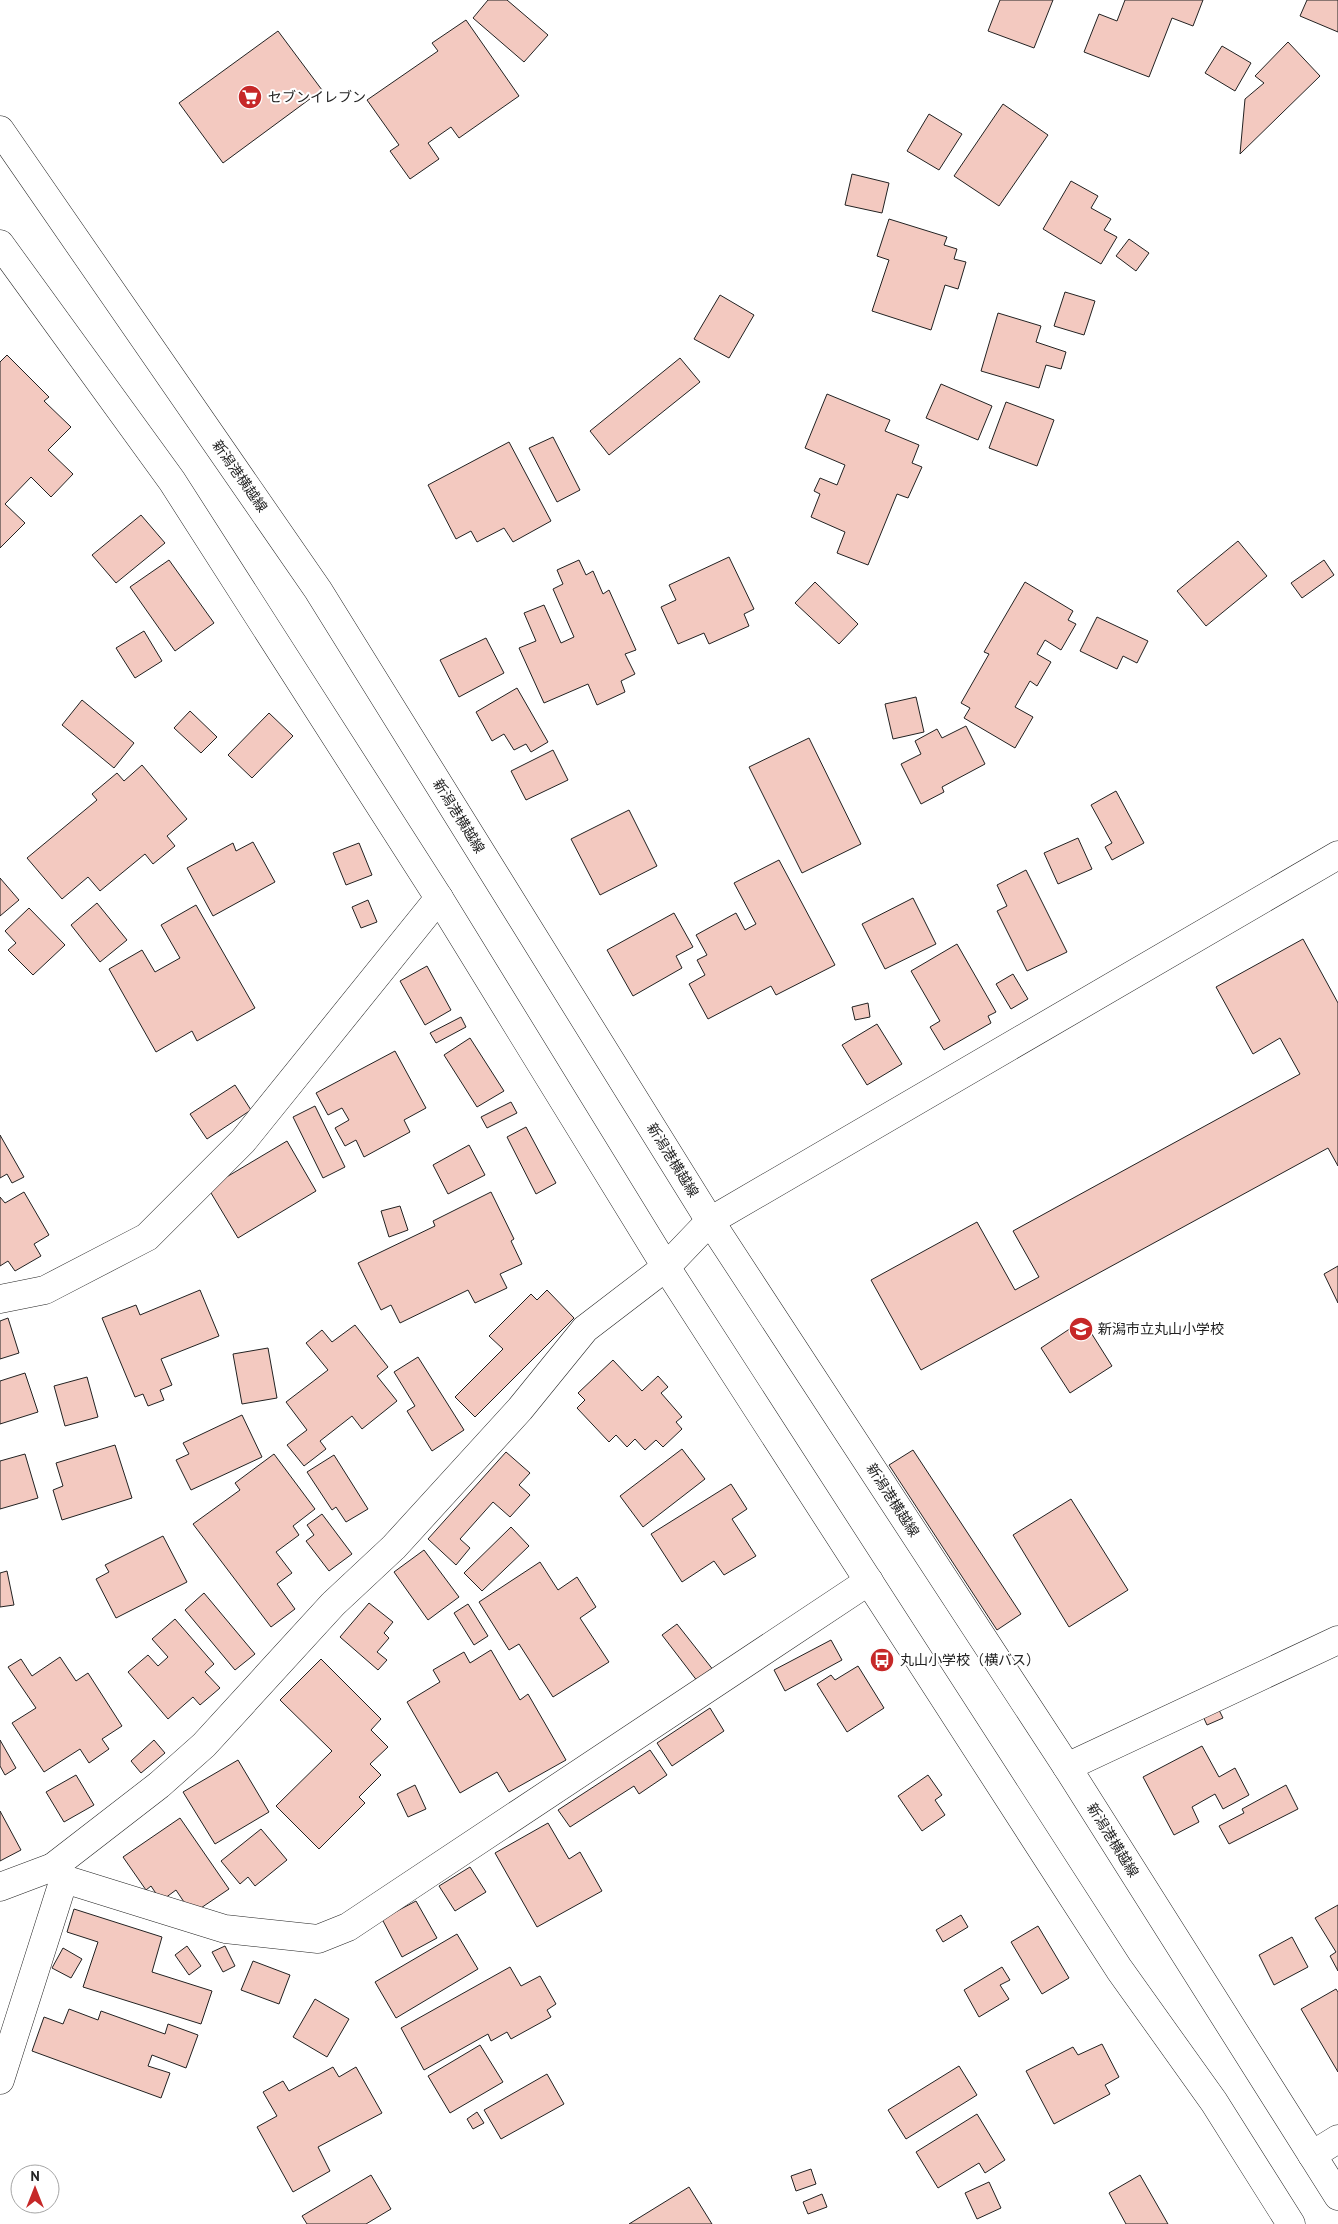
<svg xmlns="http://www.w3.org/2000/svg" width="1338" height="2224" font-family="'PT Sans','Noto Sans JP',sans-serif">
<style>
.building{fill:#f3c9c0;stroke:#222}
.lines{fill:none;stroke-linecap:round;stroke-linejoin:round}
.minor-casing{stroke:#222;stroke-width:29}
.major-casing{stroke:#222;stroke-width:29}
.minor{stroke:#fff;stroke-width:28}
.major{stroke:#fff;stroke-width:28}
.labels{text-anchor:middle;stroke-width:4;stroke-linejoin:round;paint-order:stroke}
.poi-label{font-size:14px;fill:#222;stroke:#fff;text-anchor:start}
.street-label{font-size:14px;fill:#222;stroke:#fff}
</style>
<rect width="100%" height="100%" fill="#fff"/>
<g class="building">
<path d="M488,0H507L548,35L524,62L473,18Z"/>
<path d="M1000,0H1053L1034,48L988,31Z"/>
<path d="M1125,0H1203L1193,26L1172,18L1149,77L1084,52L1099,14L1117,21Z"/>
<path d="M1307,0H1338V32L1300,16Z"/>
<path d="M466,20L519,96L459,138L451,127L428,143L439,159L410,179L390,151L399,145L367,100L438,51L432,43Z"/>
<path d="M278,31L322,90L223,163L179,103Z"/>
<path d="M1288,42L1320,76L1240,154L1245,99L1264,83L1255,76Z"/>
<path d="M1222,46L1251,63L1235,91L1205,73Z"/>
<path d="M1003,104L1048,135L999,206L954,176Z"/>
<path d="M929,114L962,134L939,170L907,151Z"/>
<path d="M852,174L889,183L882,213L845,205Z"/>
<path d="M1071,181L1098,196L1091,208L1111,219L1104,230L1117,237L1101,264L1043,229Z"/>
<path d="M889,219L947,237L944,245L957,249L954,259L966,262L958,289L945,285L931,330L872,311L889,260L877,256Z"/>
<path d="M1129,239L1149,253L1136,271L1116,256Z"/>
<path d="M1065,292L1095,301L1084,335L1054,326Z"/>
<path d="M720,295L754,315L729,358L694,339Z"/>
<path d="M998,313L1041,326L1036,342L1066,352L1061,369L1046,365L1039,388L981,371Z"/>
<path d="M7,355L49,397L44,401L71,427L48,450L73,474L51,497L31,477L5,504L25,523L0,548V362Z"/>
<path d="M680,358L700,382L609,455L590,431Z"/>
<path d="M941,384L992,406L978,440L926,418Z"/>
<path d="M827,394L890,420L885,431L919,445L912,463L922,467L908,498L897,494L868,565L837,553L845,532L811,517L820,494L814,491L820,478L837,485L845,465L805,448Z"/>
<path d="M1006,402L1054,420L1037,466L989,448Z"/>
<path d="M553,437L580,490L557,502L529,448Z"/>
<path d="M509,442L551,521L513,542L504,528L477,542L471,531L456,539L428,485Z"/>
<path d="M141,515L165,543L116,583L92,555Z"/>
<path d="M1238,541L1267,576L1206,626L1177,591Z"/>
<path d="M729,557L754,609L744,614L749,626L709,644L704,633L678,644L661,607L676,600L669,585Z"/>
<path d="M169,560L214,623L175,651L130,587Z"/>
<path d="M579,560L586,575L593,571L603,594L609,590L636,650L625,654L635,674L621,681L625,692L597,705L588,684L544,703L519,648L536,641L524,613L544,605L561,643L574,637L553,589L563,584L557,570Z"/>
<path d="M1324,560L1334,575L1302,598L1291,583Z"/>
<path d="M815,582L858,624L839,644L795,603Z"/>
<path d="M1025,582L1073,611L1068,620L1076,624L1061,650L1045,640L1037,654L1051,662L1037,686L1030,681L1015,707L1033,717L1015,748L964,718L970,708L961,703L989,654L984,652Z"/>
<path d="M1097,617L1148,641L1137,663L1123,656L1117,669L1080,651Z"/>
<path d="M144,631L162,661L135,678L116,648Z"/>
<path d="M486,638L504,673L459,697L440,660Z"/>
<path d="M517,688L548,742L531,752L526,744L514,750L504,734L492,741L476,712Z"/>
<path d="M916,697L924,732L893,739L885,704Z"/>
<path d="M82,700L134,743L114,768L62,725Z"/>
<path d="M190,711L217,737L201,753L174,728Z"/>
<path d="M269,713L293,736L252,778L228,755Z"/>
<path d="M966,726L985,764L942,787L944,792L921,804L901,764L921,754L915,741L937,729L942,738Z"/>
<path d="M809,738L861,844L802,873L749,767Z"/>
<path d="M553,750L568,780L526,800L511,771Z"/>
<path d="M142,765L187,819L167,836L175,846L153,864L145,854L100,891L88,877L62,899L27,858L97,800L92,794L117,773L124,781Z"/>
<path d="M1116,791L1144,843L1112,860L1105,847L1112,843L1091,805Z"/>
<path d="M629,810L657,866L600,895L571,839Z"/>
<path d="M1078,838L1092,869L1058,884L1044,853Z"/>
<path d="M253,842L275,882L213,916L187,868L233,843L236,851Z"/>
<path d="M359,843L372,875L346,885L333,853Z"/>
<path d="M779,860L835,965L776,995L771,986L708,1019L689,984L705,975L697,960L707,955L696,935L736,913L745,930L756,924L734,883Z"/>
<path d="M1026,870L1067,952L1027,971L997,911L1007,906L997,885Z"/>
<path d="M0,878L19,900L0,916Z"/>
<path d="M913,898L936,944L885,969L862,924Z"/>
<path d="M368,900L377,922L361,928L352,907Z"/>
<path d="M97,903L127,940L100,962L71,925Z"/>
<path d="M196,905L255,1008L197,1041L192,1031L156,1052L109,969L142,950L155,972L180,958L161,925Z"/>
<path d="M29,908L65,945L33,975L8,950L16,943L5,931Z"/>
<path d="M674,913L693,947L676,956L682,968L633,996L607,950Z"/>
<path d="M1303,939L1338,1003V1166L1328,1148L921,1370L871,1280L977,1222L1015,1290L1039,1277L1013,1231L1300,1074L1280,1038L1253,1054L1216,987Z"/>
<path d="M957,944L996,1012L988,1016L991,1023L944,1050L930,1027L940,1021L911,971Z"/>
<path d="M427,966L451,1010L425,1025L400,981Z"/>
<path d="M1013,974L1028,999L1011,1009L996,984Z"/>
<path d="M868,1003L870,1017L855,1020L852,1007Z"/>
<path d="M461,1017L466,1027L436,1043L430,1033Z"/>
<path d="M877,1024L902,1064L867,1085L842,1045Z"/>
<path d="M470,1038L504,1091L477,1107L444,1055Z"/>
<path d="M395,1051L426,1108L404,1120L410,1132L364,1157L356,1140L345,1146L335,1128L349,1120L342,1108L328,1115L316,1093Z"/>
<path d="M235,1085L251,1110L207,1139L190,1114Z"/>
<path d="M511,1102L517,1113L487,1128L481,1117Z"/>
<path d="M315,1106L345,1167L323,1178L293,1117Z"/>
<path d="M526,1127L556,1183L536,1194L507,1137Z"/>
<path d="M0,1135L24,1177L12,1183L7,1174L0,1178Z"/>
<path d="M287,1141L316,1191L238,1238L208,1188Z"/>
<path d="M469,1145L485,1175L448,1194L433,1165Z"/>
<path d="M24,1192L49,1235L34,1244L41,1256L15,1271L8,1261L0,1266V1197L5,1203Z"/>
<path d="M491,1192L514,1239L511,1241L522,1264L500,1274L507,1288L475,1303L468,1290L400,1323L391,1305L381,1310L358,1263L435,1226L433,1221Z"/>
<path d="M400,1206L408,1230L389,1237L381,1211Z"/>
<path d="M1338,1266V1303L1324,1274Z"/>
<path d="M200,1290L219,1336L161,1359L172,1385L160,1390L164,1400L148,1406L143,1394L135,1397L102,1318L136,1305L140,1315Z"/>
<path d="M547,1290L574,1318L475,1417L455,1397L503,1349L489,1336L531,1294L537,1300Z"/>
<path d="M8,1318L19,1353L0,1359V1321Z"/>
<path d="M1083,1320L1112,1366L1070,1393L1041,1348Z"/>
<path d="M355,1325L388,1367L377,1376L397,1401L362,1429L352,1416L320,1441L326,1449L304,1466L287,1445L307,1430L286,1402L328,1370L306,1343L322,1330L332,1342Z"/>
<path d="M268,1348L277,1398L242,1404L233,1354Z"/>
<path d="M418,1357L464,1430L432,1451L407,1411L415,1406L394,1372Z"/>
<path d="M613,1360L642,1391L658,1376L668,1387L661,1393L682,1417L676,1422L682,1429L663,1447L656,1440L645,1450L635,1439L627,1447L616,1435L609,1442L577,1408L585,1400L578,1393Z"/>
<path d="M25,1373L38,1412L0,1424V1381Z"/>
<path d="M87,1377L98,1417L65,1426L54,1386Z"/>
<path d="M242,1415L262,1457L191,1490L176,1460L189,1454L183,1443Z"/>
<path d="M115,1445L132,1498L62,1520L53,1490L63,1486L56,1463Z"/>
<path d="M682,1449L705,1479L643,1527L620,1496Z"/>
<path d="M913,1450L1021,1614L997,1630L889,1465Z"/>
<path d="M506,1452L530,1473L519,1485L530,1495L510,1517L493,1502L460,1539L470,1548L456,1565L428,1539Z"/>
<path d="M25,1454L38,1498L0,1509V1461Z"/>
<path d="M274,1454L315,1509L293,1526L299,1535L276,1552L292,1573L277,1584L295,1609L271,1627L193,1524L240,1490L235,1483Z"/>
<path d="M334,1455L368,1509L346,1522L336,1507L332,1510L307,1472Z"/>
<path d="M731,1484L747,1509L732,1519L756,1556L724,1575L714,1561L682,1582L651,1534Z"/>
<path d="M1071,1499L1128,1590L1069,1627L1013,1535Z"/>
<path d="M322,1514L352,1554L329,1571L306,1541L314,1535L307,1525Z"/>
<path d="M511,1527L529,1546L482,1591L464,1573Z"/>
<path d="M163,1536L187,1582L116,1618L96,1579L109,1572L105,1565Z"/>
<path d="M424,1550L459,1597L428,1620L394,1572Z"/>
<path d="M540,1562L558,1590L577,1577L596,1607L580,1618L609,1662L553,1697L519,1644L509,1650L479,1602Z"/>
<path d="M7,1571L14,1605L0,1607V1573Z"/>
<path d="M204,1593L255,1654L235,1670L185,1610Z"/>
<path d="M369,1603L393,1622L384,1633L389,1638L377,1652L387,1660L378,1670L340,1637Z"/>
<path d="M468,1604L488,1636L474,1645L454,1613Z"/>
<path d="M175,1619L214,1664L205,1672L220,1688L200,1705L193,1697L168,1719L128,1672L148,1655L158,1666L168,1657L152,1639Z"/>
<path d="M677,1624L714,1671L698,1682L662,1635Z"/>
<path d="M831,1640L842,1660L785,1691L774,1670Z"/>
<path d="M491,1650L520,1700L528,1694L566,1760L509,1792L497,1772L460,1793L407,1702L440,1682L433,1670L464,1652L470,1663Z"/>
<path d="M60,1657L76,1681L88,1673L122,1726L102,1739L109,1749L89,1763L80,1749L44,1772L12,1723L36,1708L8,1667L21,1659L32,1676Z"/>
<path d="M321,1659L381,1719L371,1730L388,1747L370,1764L381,1775L359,1797L365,1803L319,1849L276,1806L332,1751L280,1700Z"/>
<path d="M858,1666L884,1708L847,1732L817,1684L831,1675L835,1680Z"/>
<path d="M1217,1706L1223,1718L1207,1725L1201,1712Z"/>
<path d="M710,1708L724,1731L672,1766L657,1743Z"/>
<path d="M0,1740L16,1768L5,1775L0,1766Z"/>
<path d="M154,1740L165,1753L141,1773L131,1761Z"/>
<path d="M1202,1746L1219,1777L1235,1768L1249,1795L1223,1809L1215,1794L1192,1807L1199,1822L1174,1835L1143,1777Z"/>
<path d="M650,1750L667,1775L639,1794L634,1786L570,1827L558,1810Z"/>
<path d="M238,1760L269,1812L215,1844L183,1792Z"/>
<path d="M76,1775L94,1805L64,1822L46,1792Z"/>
<path d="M928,1775L942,1795L935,1800L945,1815L922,1831L898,1796Z"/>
<path d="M415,1785L426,1809L408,1817L397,1794Z"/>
<path d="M1286,1785L1298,1809L1229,1844L1219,1826L1244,1813L1242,1809Z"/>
<path d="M0,1811L21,1850L0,1861Z"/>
<path d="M180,1818L229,1889L192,1914L176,1890L161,1901L151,1886L146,1890L123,1857Z"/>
<path d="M548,1823L569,1859L580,1852L602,1891L537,1927L495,1853Z"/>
<path d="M261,1829L287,1860L255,1886L248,1877L240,1884L221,1861Z"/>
<path d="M470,1867L486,1892L455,1911L439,1886Z"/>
<path d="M416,1901L437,1938L402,1957L382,1919Z"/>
<path d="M1338,1905V1971L1330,1956L1336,1952L1315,1918Z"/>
<path d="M74,1909L162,1937L152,1972L212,1991L201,2024L83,1987L98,1942L67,1932Z"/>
<path d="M961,1915L968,1927L943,1942L936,1930Z"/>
<path d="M1038,1926L1069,1978L1042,1994L1011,1942Z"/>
<path d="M457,1934L478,1969L396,2018L375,1982Z"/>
<path d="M1292,1937L1308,1967L1274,1985L1259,1955Z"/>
<path d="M187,1946L201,1966L189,1975L175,1955Z"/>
<path d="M225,1946L235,1966L223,1972L212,1952Z"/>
<path d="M63,1948L82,1959L71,1978L52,1968Z"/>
<path d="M253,1961L290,1975L279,2004L241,1990Z"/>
<path d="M510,1967L521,1986L540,1976L556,2004L547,2010L551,2017L511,2039L507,2032L491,2041L488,2034L424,2070L401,2028Z"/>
<path d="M1002,1967L1010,1980L1000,1985L1009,1999L979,2017L964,1990Z"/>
<path d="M1336,1989L1338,1992V2072L1301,2009Z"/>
<path d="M315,1999L349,2019L327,2057L293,2037Z"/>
<path d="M69,2009L98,2020L101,2011L165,2034L168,2024L198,2035L186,2068L152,2055L148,2066L170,2073L161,2098L32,2051L44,2017L63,2024Z"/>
<path d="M1102,2044L1119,2077L1105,2085L1110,2094L1054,2124L1026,2071L1073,2047L1078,2055Z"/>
<path d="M480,2045L503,2082L450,2113L428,2076Z"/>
<path d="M959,2066L977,2095L906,2139L888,2110Z"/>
<path d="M333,2067L339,2077L356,2067L382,2113L318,2147L330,2171L293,2192L257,2127L277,2116L263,2092L283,2081L289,2091Z"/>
<path d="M547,2074L564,2104L501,2139L484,2110Z"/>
<path d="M477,2112L484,2123L473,2129L467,2119Z"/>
<path d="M977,2114L1005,2160L985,2173L979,2163L938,2188L916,2152Z"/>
<path d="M811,2169L816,2184L796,2191L791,2176Z"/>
<path d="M371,2175L391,2209L366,2224H307L302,2216Z"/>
<path d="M1140,2175L1168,2224H1126L1109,2193Z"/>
<path d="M989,2182L1001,2208L977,2219L965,2193Z"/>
<path d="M689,2187L712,2224H629Z"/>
<path d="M822,2194L827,2207L808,2214L803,2202Z"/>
</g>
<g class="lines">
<g class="minor-casing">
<g id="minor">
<path d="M0,1299L45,1290L147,1237L243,1141L439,898"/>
<path d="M1067,1767L1338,1640"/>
<path d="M64,1879L225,1929L318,1939L348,1927L869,1581"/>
<path d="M0,1887L53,1867L159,1785L204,1745L333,1604L394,1547L520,1409L585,1329L666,1267L710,1221L1338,855"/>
<path d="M0,2080L64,1879L53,1867"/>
<path d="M1312,2155L1338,2139"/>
</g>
</g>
<g class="major-casing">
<g id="major">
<path d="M0,130L318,590L710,1221L1067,1767L1338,2196"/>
<path d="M0,244L172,481L439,898L666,1267L1119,1969L1214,2102L1291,2224"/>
</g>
</g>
<use href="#minor" class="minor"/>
<use href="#major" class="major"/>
</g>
<defs>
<g id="supermarket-disc" transform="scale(1.25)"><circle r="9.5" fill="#c62828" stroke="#fff"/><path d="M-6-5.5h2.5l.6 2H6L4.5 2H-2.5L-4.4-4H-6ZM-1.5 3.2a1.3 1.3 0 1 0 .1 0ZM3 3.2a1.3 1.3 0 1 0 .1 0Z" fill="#fff"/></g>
<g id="school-disc" transform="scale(1.25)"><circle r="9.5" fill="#c62828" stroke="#fff"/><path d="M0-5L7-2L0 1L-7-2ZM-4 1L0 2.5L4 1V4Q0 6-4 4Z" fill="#fff"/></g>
<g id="bus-disc" transform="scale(1.25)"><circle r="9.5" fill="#c62828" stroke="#fff"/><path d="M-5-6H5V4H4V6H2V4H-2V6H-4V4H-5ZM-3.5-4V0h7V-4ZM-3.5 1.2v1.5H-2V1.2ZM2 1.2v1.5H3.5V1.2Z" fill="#fff"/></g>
</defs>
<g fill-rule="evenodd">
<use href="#supermarket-disc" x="250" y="97"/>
<use href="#school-disc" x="1081" y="1329"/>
<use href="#bus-disc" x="882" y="1660"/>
</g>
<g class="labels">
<g class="poi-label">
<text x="268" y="102">セブンイレブン</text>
<text x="1098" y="1334">新潟市立丸山小学校</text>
<text x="900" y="1665">丸山小学校（横バス）</text>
</g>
<g class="street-label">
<text transform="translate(240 476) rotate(55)" y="5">新潟港横越線</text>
<text transform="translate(459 816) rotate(58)" y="5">新潟港横越線</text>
<text transform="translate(673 1160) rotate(58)" y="5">新潟港横越線</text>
<text transform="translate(893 1500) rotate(57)" y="5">新潟港横越線</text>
<text transform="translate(1113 1840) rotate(58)" y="5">新潟港横越線</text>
</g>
</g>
<g transform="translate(35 2189)"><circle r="24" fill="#ffffff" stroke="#a7a7a7"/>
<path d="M0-4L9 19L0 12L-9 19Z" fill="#c62828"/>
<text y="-8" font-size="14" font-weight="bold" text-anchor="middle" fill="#222222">N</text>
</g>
</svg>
